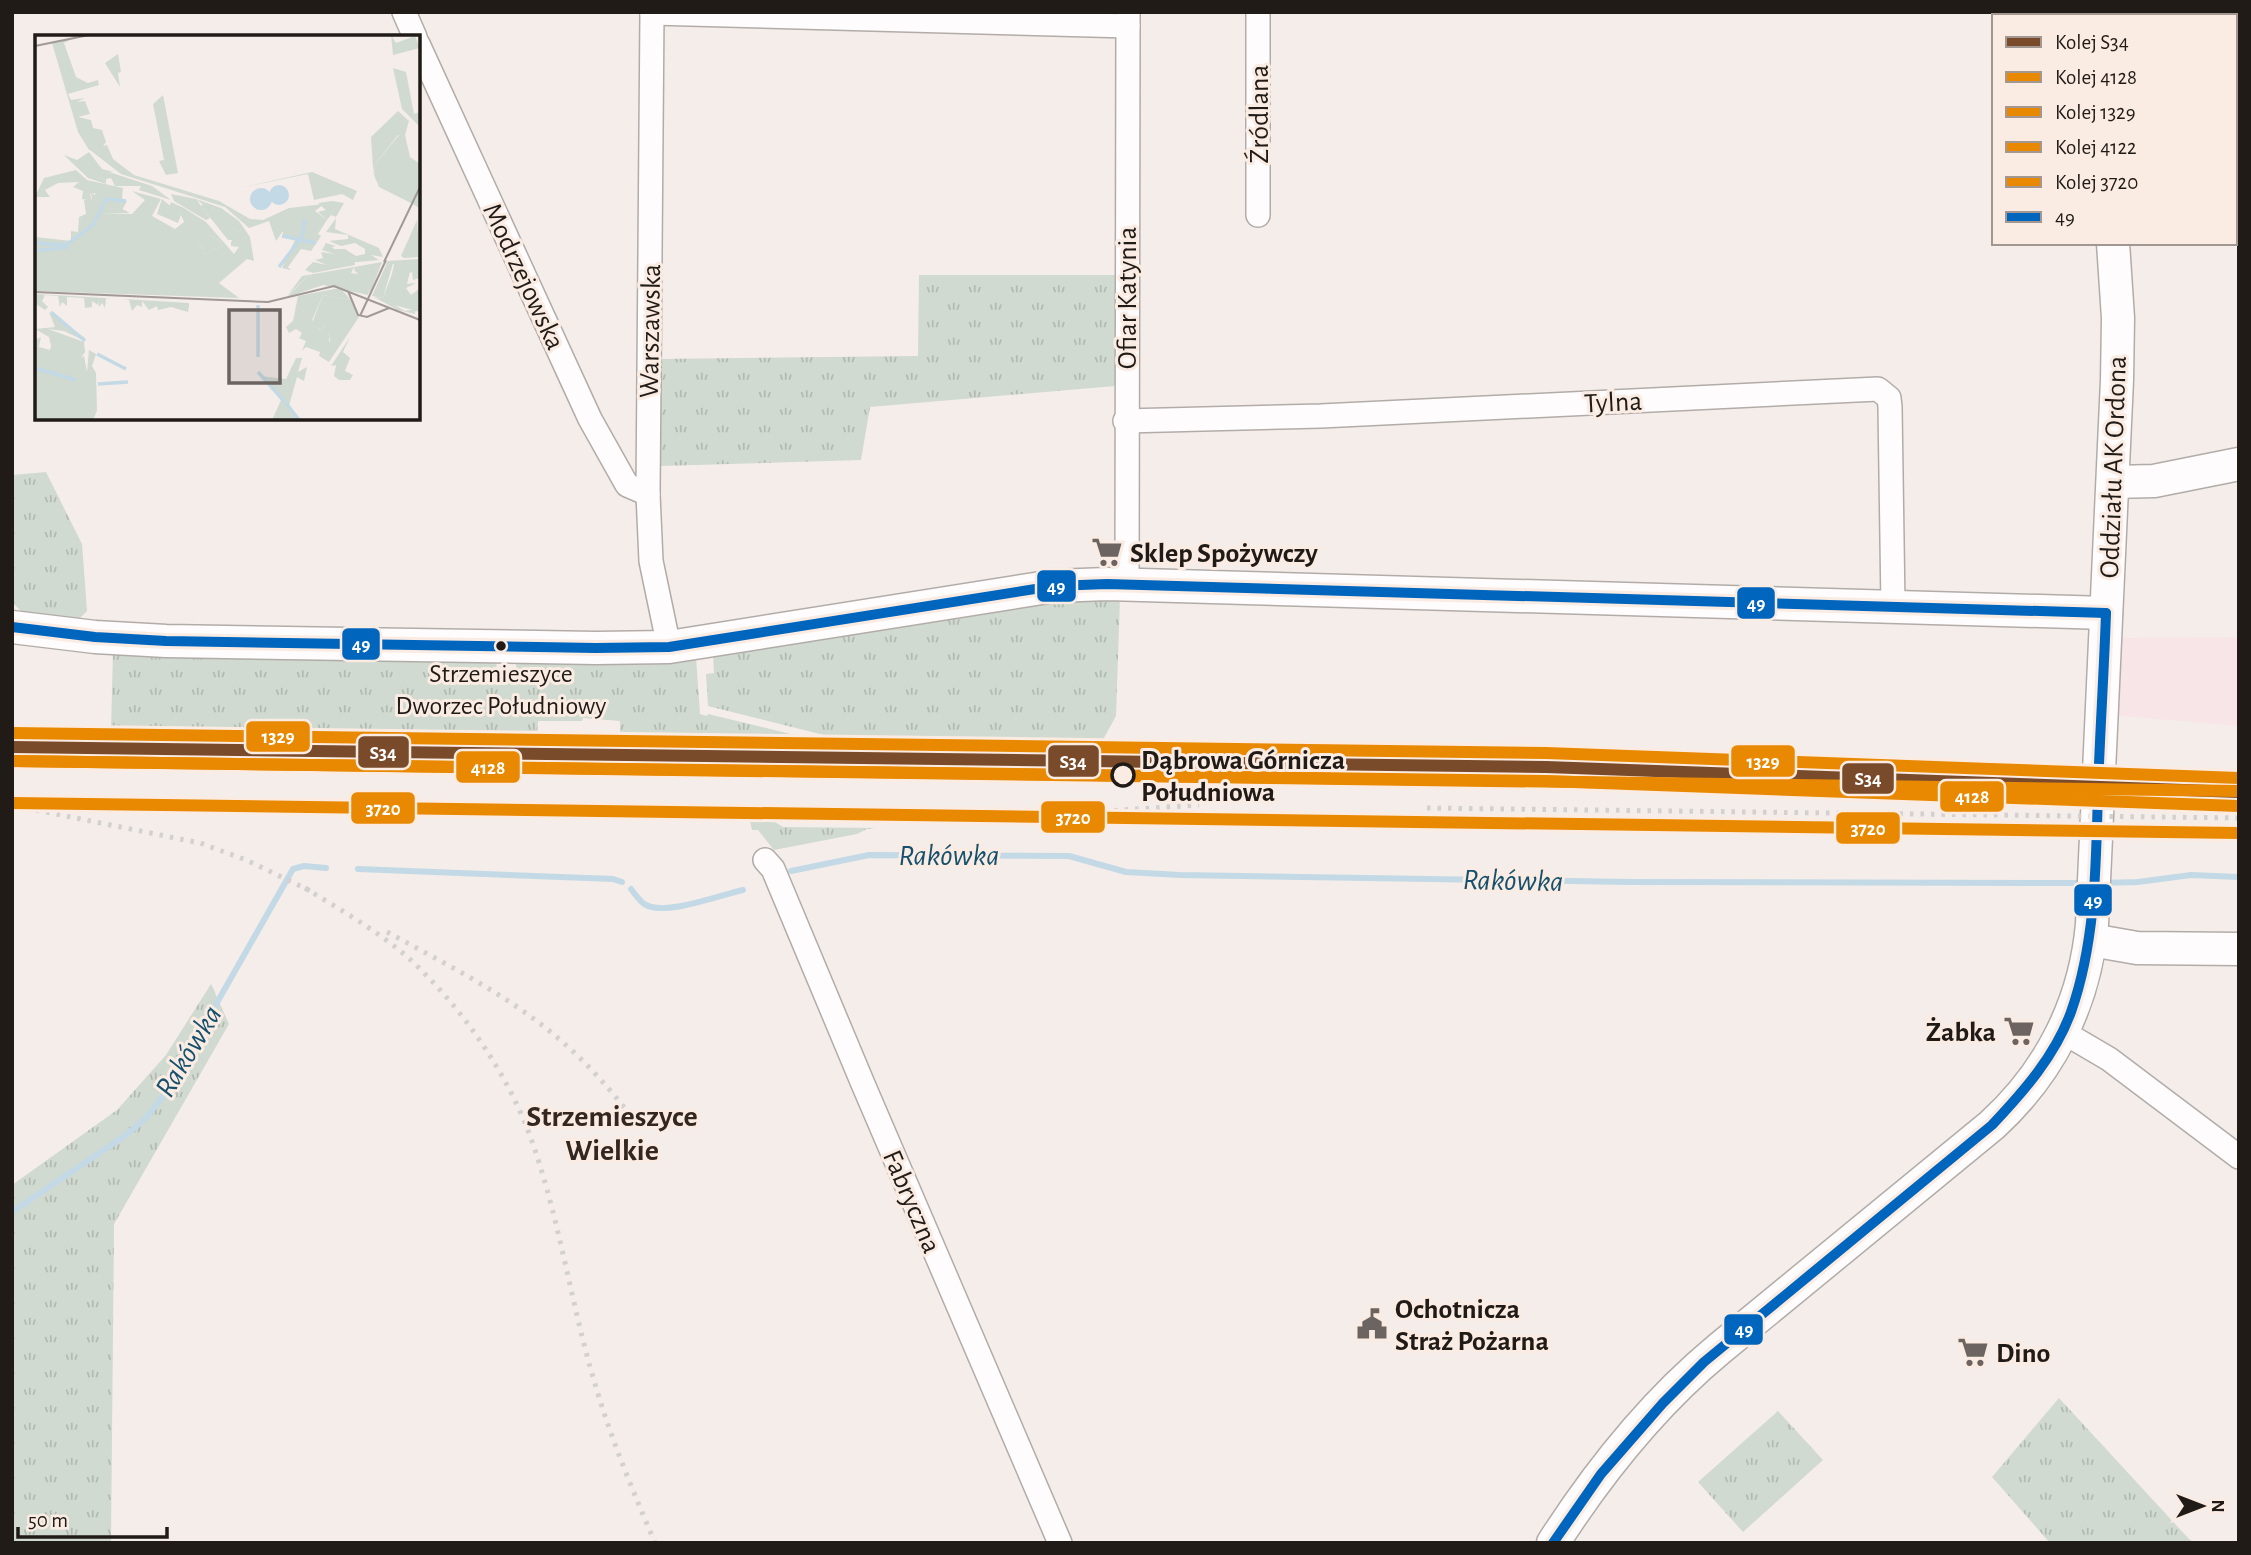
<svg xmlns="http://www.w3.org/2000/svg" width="2251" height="1555" font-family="'Alegreya Sans',sans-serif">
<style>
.commercial{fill:#f7e5e7}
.grass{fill:url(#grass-tufts)}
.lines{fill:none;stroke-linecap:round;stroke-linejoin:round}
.stream{stroke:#c3d9e6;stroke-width:6}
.street-casing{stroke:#b2aca9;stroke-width:26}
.secondary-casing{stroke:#b2aca9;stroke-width:35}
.street{stroke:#fefcfc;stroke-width:23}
.secondary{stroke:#fefcfc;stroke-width:32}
.rail{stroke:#d3d1d0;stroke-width:5;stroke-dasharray:3.5 7;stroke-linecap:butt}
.bus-1-casing{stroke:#fbece3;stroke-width:16}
.bus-1{stroke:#0065bd;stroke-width:10}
.rail-1-casing{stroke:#fbece3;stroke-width:18}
.rail-2-casing{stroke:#fbece3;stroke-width:18}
.rail-3-casing{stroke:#fbece3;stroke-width:18}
.rail-4-casing{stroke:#fbece3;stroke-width:18}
.rail-5-casing{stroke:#fbece3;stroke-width:18}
.rail-1{stroke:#7a4b2a;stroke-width:12}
.rail-2{stroke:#e98902;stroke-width:12}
.rail-3{stroke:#e98902;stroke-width:12}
.rail-4{stroke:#e98902;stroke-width:12}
.rail-5{stroke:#e98902;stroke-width:12}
.bus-dot{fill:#201b17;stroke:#fbece3;stroke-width:2.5}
.stop-dot{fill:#fbece3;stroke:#201b17;stroke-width:3.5}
.labels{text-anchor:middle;stroke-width:6;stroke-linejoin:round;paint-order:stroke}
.bus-label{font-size:26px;fill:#201b17;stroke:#fbece3}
.street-label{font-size:28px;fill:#201b17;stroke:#fbece3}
.poi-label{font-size:28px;font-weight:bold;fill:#201b17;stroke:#fbece3;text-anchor:start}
.stop-label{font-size:28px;font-weight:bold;fill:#201b17;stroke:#fbece3;text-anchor:start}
.water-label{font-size:30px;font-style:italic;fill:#15516e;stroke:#fbece3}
.neighbourhood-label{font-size:30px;font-weight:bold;fill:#332821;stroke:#fbece3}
.inset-river{fill:none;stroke:#c3d9e6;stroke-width:3.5}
.inset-road{fill:none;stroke:#a09995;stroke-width:2}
.view{fill:#6b6460;fill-opacity:0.15;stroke:#6b6460;stroke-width:3.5}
.inset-edge{fill:none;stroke:#201b17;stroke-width:3.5}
.line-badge{stroke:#fbece3;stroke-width:2.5}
.badge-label{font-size:19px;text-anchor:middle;font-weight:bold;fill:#fff}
</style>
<defs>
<pattern id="grass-tufts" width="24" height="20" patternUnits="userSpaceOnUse" patternTransform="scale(1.75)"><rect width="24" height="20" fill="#d0dad0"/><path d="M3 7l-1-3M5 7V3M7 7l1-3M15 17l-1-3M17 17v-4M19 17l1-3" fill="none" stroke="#b2bab2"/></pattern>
</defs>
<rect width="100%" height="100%" fill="#f5ede9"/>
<path class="commercial" d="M2239,637V726L2113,715L2117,638Z"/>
<g class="grass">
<path d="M919,275H1115V386L870,407L861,460L660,466L658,359L918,356Z"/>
<path d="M46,472L82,544L87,611L79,619L22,612L12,602V475Z"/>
<path d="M1120,598L1116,716L1099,747L844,740L708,706L706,674L714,673L713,655L1051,601Z"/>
<path d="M113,650L232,658L496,661L497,671H516V661L696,657L700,714L707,716L708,714L811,739L620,738V721L583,718L582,721H538L537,737L111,731Z"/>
<path d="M750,821L775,822L783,827L876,828L867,829L857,834L774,850L758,830H752Z"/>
<path d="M211,984L229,1024L114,1224L111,1543H12V1185L117,1110L166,1055Z"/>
<path d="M2059,1398L2189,1539L2194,1543H2050L1992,1477Z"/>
<path d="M1778,1411L1823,1460L1743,1532L1698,1482Z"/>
</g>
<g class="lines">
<g class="stream">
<path d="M358,869L613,879L622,882"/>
<path d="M791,871L869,855L1069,856L1126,872L1180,875L1629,882L2083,883"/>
<path d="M2101,883L2138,882L2191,875L2239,877"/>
<path d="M631,889C635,894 640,902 646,905C666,916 720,895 743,890"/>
<path d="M12,1212L126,1135L145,1119L165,1094L293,869L304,866L326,868"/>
</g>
<g class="street-casing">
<g id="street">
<path d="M404,12L415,37"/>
<path d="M652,12L648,494L651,561L669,647"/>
<path d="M652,13L1128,26"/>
<path d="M418,44L590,419L627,485L648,494"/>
<path d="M1258,215V12"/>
<path d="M1125,421L1321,416L1878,389L1889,398L1890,407L1893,606"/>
<path d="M1127,584L1128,12"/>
<path d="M765,860L773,869L863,1084L1060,1543"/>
<path d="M2063,1032L2109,1059L2239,1157"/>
</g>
</g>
<g class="secondary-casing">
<g id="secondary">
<path d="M2066,12L2067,16"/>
<path d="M2113,482L2154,481L2239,464"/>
<path d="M12,627L95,637L166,641L596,648L669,647L1054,586L1107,584L2106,613"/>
<path d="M2091,940L2137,948L2239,949"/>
<path d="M1553,1543C1598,1473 1655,1402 1719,1349L1992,1125C2050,1072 2085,1003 2092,924L2117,380L2118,318L2113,243"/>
</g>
</g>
<use href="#street" class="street"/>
<use href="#secondary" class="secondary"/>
<g class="rail">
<path d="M12,802L1027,816L1199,805"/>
<path d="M1427,808L2239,818"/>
<path d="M36,810L200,843L246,860L313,892"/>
<path d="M305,888C342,911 382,933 414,963C463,1010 505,1070 529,1133C559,1214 570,1301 595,1384C611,1439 633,1491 655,1543"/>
<path d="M387,932C444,963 502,992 552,1033C586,1061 614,1093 640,1128"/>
</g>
<g class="bus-1-casing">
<g id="bus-1">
<path d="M12,627L95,637L166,641L596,648L669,647L1054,586L1107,584L2106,613"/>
<path d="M1553,1543L1601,1474L1663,1403L1704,1362L1992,1125C2024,1091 2055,1056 2071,1012C2096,941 2096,864 2098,789C2100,731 2104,672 2106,613"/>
</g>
</g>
<use href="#bus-1" class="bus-1"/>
<g class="rail-1-casing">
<path id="rail-1" d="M12,747L1546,767L2239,792"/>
</g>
<g class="rail-2-casing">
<path id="rail-2" d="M12,761L1546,781L2238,806"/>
</g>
<g class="rail-3-casing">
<path id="rail-3" d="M12,733L1546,753L2239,778"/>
</g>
<g class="rail-4-casing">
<path id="rail-4" d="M12,761L2239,791"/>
</g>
<g class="rail-5-casing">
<path id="rail-5" d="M12,803L2239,833"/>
</g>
<use href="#rail-1" class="rail-1"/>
<use href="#rail-2" class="rail-2"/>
<use href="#rail-3" class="rail-3"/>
<use href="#rail-4" class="rail-4"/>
<use href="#rail-5" class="rail-5"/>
</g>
<defs>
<g id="supermarket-bare" transform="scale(2.415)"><path d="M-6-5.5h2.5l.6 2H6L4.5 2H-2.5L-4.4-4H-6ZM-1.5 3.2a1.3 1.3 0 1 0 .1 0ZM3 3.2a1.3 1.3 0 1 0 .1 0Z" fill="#6b6460" stroke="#fbece3" stroke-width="2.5" paint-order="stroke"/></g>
<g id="civic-bare" transform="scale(2.415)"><path d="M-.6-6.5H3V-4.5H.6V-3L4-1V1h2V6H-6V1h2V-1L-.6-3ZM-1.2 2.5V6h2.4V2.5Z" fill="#6b6460" stroke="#fbece3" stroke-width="2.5" paint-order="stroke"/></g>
</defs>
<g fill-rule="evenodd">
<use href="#supermarket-bare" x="1107" y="552"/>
<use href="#supermarket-bare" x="2019" y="1031"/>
<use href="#civic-bare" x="1372" y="1324"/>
<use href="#supermarket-bare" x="1973" y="1352"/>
</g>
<circle class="bus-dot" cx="501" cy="646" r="6"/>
<circle class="stop-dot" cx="1123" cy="775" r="11"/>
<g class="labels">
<g class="bus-label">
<text x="501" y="682">Strzemieszyce<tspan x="501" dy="32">Dworzec Południowy</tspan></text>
</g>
<g class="street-label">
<text transform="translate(1258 114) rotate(-90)" y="10">Źródlana</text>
<text transform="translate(525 276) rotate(65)" y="10">Modrzejowska</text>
<text transform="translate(1126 298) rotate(-90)" y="10">Ofiar Katynia</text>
<text transform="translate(649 331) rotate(-89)" y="10">Warszawska</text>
<text transform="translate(1613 401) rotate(-3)" y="10">Tylna</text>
<text transform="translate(2112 467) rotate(-88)" y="10">Oddziału AK Ordona</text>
<text transform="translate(913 1201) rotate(67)" y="10">Fabryczna</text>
</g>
<g class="poi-label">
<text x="1130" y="562">Sklep Spożywczy</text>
<text x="1996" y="1041" text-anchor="end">Żabka</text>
<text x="1395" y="1318">Ochotnicza<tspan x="1395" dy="32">Straż Pożarna</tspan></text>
<text x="1996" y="1362">Dino</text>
</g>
<g class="stop-label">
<text x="1141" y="769">Dąbrowa Górnicza<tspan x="1141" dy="32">Południowa</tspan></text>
</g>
<g class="water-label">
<text x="949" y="865">Rakówka</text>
<text transform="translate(1513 880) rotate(1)" y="10">Rakówka</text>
<text transform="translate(188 1051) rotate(-59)" y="10">Rakówka</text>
</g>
<g class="neighbourhood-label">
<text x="612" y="1126">Strzemieszyce<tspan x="612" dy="34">Wielkie</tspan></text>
</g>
</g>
<g transform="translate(35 35)">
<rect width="385" height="385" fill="#f5ede9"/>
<path d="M356,0L361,8L380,1L385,13L358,20ZM39,3L29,8L41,42L53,48L63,45L64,50L33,59L36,65L50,63L42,67L50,66L55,79L43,82L56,85L58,93L67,95L71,107L66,114L54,115L43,97L17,8ZM83,19L86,37L83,38L85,52L70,28ZM364,100H370L375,122L385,129L384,173L341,145L338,132ZM68,135L117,151L136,165L104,155L106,151H80L76,143L71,144V149L67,142L62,144L61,137ZM56,158L95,178L67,179L59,190L36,201V196L43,197L44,182L51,179L49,165H57ZM136,159L161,164L175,183L171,185L139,166ZM127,164L146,180L143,188L122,179ZM283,168L297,166L309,168L301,182L296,180L292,185L283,177L291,175ZM172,200L181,203L188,210L172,219L161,205ZM291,208L301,211L297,212L305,220L319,222L320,230L278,238L270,235L278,227L292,230L280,225L288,223L286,217L300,219L287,215ZM385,224L384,243L378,245L377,237L372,239L367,225L357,252L356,268L370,276L381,274L380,279L363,275L339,262L348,263L357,239L359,229L351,230L352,226ZM319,232L316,238L328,240L337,253L333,259L274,240L253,260L267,241ZM0,259L87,264L71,263L70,273L67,268L64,272L63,265V270L57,266V272L50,273L49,263L32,262V271L27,267L25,272L23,261L10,260L7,266L13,272L10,275L1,269ZM288,260L316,265L324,282L302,315L296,312L294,298L291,305L285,301L290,289L286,296L277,288ZM88,264L154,268V271L153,277L136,272L123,275L122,271L114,275L107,266V272L102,270L97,276L94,265ZM14,277L50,303V306L29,296L13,294L49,307L50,317L46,323L49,321L52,337L54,315L61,319L57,331L61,338L62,376L58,385H0V305L6,302L4,312L15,315L16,311L14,302L0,294L20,292ZM315,302L308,317L315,323L310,336L318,340L315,345H304L299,341L301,330L296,331ZM261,323H267L263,337L272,332L269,346L262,342L254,371L266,385H237L246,365L226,341L251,344Z" fill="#d0dad0"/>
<path d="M358,33L371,37L379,79L385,77V92L367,74ZM128,60L143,138L131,140L124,126L129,125L118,69ZM363,76L374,86L370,100H363L338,132L336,102ZM72,110L78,124L99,140L184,166L215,184L228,185L254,173L289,169L280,176L292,185L283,199L286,201L276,216L266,214L253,232L256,235L247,233L260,205L248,202V196L241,206L234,186L214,193L190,172L86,139L55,115ZM54,117L67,134L79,137H62V144L67,142L71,149L53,143L29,120L42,125ZM41,135L52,145L88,153L87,163L92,166L87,175L62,169L60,158L55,159L57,166L47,164L48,156L38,152L44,147L23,148L10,155L15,162H0L9,143ZM337,135L344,147L372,159L376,168L344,152ZM277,137L322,156L318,165L307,159L279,165L273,139L199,154ZM97,156L126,164L117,181L140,194L149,187L146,180L133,175L136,167L149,173L171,187L199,219L204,212L196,211V207L203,197L161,164L186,173L204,186L215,202L219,226L212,224L184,248L204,263L0,256V202L36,206V201L59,190L66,179H97L110,165ZM172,200L181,203L188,210L172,219L161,205L175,207ZM301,183L300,194L344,213L348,222L336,220L344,225L312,228L319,222L304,221L299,214H310L321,221L330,219V214L320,208L306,211L294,206L313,204V200L291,197ZM382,185L385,222L369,223L366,221ZM367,225L377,228L372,249L381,248L371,253L376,260L384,254L385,277L352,268L353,257ZM347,227L337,253L318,234L320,235L319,232ZM358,228L348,263L337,261L351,230ZM274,240L333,255V260L288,250L252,262ZM305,253L316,265L288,260L277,285L285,296L289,289L286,301L291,304L295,297L294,306L302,315L294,327L284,321L285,317L271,312L267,316L271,306L264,303L267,298L261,294L254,298L251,292L258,286L263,261Z" fill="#d0dad0" fill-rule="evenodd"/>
<path d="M169,168L203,197L202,205H193L166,171Z" fill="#d0dad0"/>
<path d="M234 160a10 10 0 1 1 20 0a10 10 0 1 1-20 0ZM215 164a11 11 0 1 1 22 0a11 11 0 1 1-22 0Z" fill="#c3d9e6"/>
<path class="inset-river" d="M247,201L281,208M0,208L31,210L58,190L71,164L91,166M0,216L33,212M244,232L267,202L270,184M16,277L50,306M62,319L91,334M223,322V270M0,333L41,345M223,337L250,367M63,349L93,347M251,368L264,385"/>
<path class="inset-road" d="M0,11L54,0M349,227L385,152M313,256L323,280L332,282L354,273M0,257L233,267L299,251L385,285M325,281L351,225"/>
<path class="view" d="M194,275H245V348H194Z"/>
<rect width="385" height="385" class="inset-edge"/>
</g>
<g class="line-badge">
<rect x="1036" y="569" width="41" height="34" rx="7" fill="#0065bd"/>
<rect x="1736" y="586" width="40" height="34" rx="7" fill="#0065bd"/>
<rect x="341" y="627" width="40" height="34" rx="7" fill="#0065bd"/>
<rect x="245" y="720" width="66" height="33" rx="7" fill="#e98902"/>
<rect x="357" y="735" width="53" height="34" rx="7" fill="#7a4b2a"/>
<rect x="1730" y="744" width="66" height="34" rx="7" fill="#e98902"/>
<rect x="1047" y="744" width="53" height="34" rx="7" fill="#7a4b2a"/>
<rect x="455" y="750" width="66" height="34" rx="7" fill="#e98902"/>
<rect x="1841" y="762" width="54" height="33" rx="7" fill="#7a4b2a"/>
<rect x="1939" y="780" width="66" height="33" rx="7" fill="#e98902"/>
<rect x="350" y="791" width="66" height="34" rx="7" fill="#e98902"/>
<rect x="1040" y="800" width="66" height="34" rx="7" fill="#e98902"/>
<rect x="1835" y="811" width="66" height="34" rx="7" fill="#e98902"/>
<rect x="2073" y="883" width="40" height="34" rx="7" fill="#0065bd"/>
<rect x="1723" y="1313" width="41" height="33" rx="7" fill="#0065bd"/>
</g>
<g class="badge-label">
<text x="1056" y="593">49</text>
<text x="1756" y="610">49</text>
<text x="361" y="651">49</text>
<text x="278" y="743">1329</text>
<text x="383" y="759">S34</text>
<text x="1763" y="768">1329</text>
<text x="1073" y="768">S34</text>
<text x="488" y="774">4128</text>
<text x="1868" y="785">S34</text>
<text x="1972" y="803">4128</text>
<text x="383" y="815">3720</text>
<text x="1073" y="824">3720</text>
<text x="1868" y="835">3720</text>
<text x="2093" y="907">49</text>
<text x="1744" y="1336">49</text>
</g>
<rect width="2251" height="1555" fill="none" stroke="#201b17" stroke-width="28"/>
<rect x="1992" y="14" width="245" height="231" fill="#fbece3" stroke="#a39891" stroke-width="2"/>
<rect x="2006" y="37" width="35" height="10" fill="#7a4b2a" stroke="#a39891" stroke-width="2"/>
<text x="2055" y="49" font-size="21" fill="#201b17">Kolej S34</text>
<rect x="2006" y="72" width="35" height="10" fill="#e98902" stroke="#a39891" stroke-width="2"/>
<text x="2055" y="84" font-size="21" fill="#201b17">Kolej 4128</text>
<rect x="2006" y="107" width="35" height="10" fill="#e98902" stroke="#a39891" stroke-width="2"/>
<text x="2055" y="119" font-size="21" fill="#201b17">Kolej 1329</text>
<rect x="2006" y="142" width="35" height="10" fill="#e98902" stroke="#a39891" stroke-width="2"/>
<text x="2055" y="154" font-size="21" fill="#201b17">Kolej 4122</text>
<rect x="2006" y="177" width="35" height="10" fill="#e98902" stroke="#a39891" stroke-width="2"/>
<text x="2055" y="189" font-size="21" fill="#201b17">Kolej 3720</text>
<rect x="2006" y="212" width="35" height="10" fill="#0065bd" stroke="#a39891" stroke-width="2"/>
<text x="2055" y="224" font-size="21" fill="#201b17">49</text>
<g transform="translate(2202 1506) rotate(90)" stroke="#fbece3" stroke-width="5" paint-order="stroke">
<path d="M0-5L12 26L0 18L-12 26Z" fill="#201b17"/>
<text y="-10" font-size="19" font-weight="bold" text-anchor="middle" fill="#201b17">N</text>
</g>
<path d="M18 1527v10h149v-10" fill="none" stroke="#201b17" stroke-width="3.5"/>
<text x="28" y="1527" font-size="21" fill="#201b17" stroke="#fbece3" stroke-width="5" paint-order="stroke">50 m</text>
</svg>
